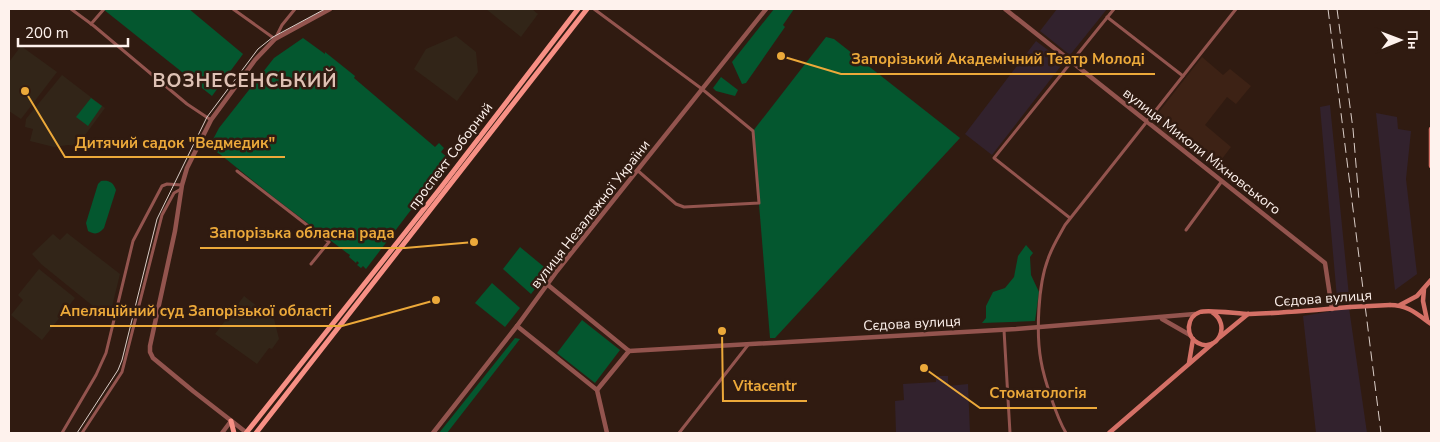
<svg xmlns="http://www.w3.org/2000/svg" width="1440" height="442" font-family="'Nunito Sans',sans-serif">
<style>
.built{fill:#3d2215}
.industrial{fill:#32222d}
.education{fill:#322518}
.green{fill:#04572f}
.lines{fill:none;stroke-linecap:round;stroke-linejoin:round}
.minor{stroke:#93544e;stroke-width:3}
.tertiary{stroke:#93544e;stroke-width:4.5}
.secondary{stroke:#d47066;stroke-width:4.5}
.primary{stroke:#f79085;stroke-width:5}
.tram{stroke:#dbcec8;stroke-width:1}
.rail{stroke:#dbcec8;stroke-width:1;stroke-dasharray:10 5;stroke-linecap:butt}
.secondary-bridge{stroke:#d47066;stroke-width:4.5}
.labels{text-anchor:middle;stroke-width:5;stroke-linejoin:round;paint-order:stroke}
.street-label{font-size:14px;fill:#fef2ed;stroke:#301b11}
.district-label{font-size:19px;font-weight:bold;letter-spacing:1px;fill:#dec1b4;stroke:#301b11}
.leader{fill:none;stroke:#eca93a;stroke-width:2}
.callout-dot{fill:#eca93a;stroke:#301b11;stroke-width:2}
.callout-label{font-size:15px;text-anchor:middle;font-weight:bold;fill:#eca93a;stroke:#301b11;stroke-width:5;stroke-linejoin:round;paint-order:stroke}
</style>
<rect width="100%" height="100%" fill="#301b11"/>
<path class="built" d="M1202,57L1223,75L1230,69L1251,86L1236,104L1227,97L1205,125L1231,147L1218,164L1191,142L1185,149L1151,122Z"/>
<g class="industrial">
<path d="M1057,9H1107L1070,55L1040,31Z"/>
<path d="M1036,41L1064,62L992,155L965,134Z"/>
<path d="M1330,105L1349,296L1337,298L1320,107Z"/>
<path d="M1376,113L1397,117L1398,129L1411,131L1406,179L1417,274L1395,290Z"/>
<path d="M1349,308L1367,433H1316L1303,316Z"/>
<path d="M936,376H948V386L968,384L970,433H896L895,401L904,400L903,384L936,382Z"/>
</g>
<g class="education">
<path d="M486,9H532L538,14L521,37Z"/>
<path d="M456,36L476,52L478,72L457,101L414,69L426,49Z"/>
<path d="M21,46L57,72L21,119L9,111V62Z"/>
<path d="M62,75L105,108L77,146L68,145L54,147L30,141L33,129L25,127L26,119Z"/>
<path d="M67,233L120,274L109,319L41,264L32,254L53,234L60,240Z"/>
<path d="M39,269L75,298L42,340L11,315L23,300L18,295Z"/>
<path d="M244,296L274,319L279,339L272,349L269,348L257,364L215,334Z"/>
</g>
<g class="green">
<path d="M103,9H189L243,54L212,96Z"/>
<path d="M774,9H794L783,25L785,27L746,83L742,84L732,62Z"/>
<path d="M826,37L834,39L960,138L775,338H770L753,131Z"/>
<path d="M303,38L325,54V52L355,76L354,78L435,147L439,143L444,148L441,152L448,158L439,172L440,177L433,181L366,269L363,266L361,268L357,265L359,263L357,261L356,263L349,257L350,255L347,253L272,196L221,155L209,147L219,128L274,58Z"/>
<path d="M721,77L738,90L735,96L716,91L713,88Z"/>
<path d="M91,98L102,106L88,126L76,117Z"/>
<path d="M101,181C109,180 113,182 116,190L104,228C99,234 95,235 88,231L86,223L98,184Z"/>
<path d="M1026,245L1033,253L1030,257L1031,275L1039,292L1035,321L982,323L986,318V306L993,292L1005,288L1014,277L1018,256Z"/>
<path d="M520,247L549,271L531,294L503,269Z"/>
<path d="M492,283L520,308L505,327L475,303Z"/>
<path d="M582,320L620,350L595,383L557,353Z"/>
<path d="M515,338L520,339L447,433H439Z"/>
</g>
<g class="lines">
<g class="minor">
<path d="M71,9L94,26L187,104L211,120"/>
<path d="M233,9L275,39L282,25L295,9"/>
<path d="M594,9L702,89L753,131L759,203L684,207L676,204L637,170"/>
<path d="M1107,17L1183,76"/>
<path d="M91,24L104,9"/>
<path d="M237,171L329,242L311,264"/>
<path d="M1070,218L994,158L1114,9"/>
<path d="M1186,230L1222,181"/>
<path d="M1004,330L1010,433"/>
<path d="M62,433L96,375L106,353L133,241L162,186L167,184L182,185"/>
<path d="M82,433L122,372L162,215L174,193L181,189"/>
<path d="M679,433L748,345"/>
<path d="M1066,433C1057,418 1044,379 1041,361C1036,334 1038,285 1048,259C1052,247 1059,236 1065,225L1236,9"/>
</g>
<g class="tertiary">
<path d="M1005,9L1325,263L1332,309"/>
<path d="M548,285L629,351"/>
<path d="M1162,319L1190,335"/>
<path d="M517,326L597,390L629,351"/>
<path d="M629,351L1016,329L1195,314"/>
<path d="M597,390L607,433"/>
<path d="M222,433L231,421"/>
<path d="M247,433L193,391L153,358L150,352V346L175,231L182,185L187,168L211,120L255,60L275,39L330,9"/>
<path d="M433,433L517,326L557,271L766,9"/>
</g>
<g class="secondary">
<path d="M1431,129V166"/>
<path d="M1424,289L1423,301L1427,320"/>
<path d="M1390,305C1408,305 1417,314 1431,324"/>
<path d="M1400,305L1417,296L1431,280"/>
<path d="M1212,312C1232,325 1217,353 1198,343C1185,336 1186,317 1200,312C1208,309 1239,314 1250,314C1283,313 1317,310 1350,307"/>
<path d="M1220,337L1248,314"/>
<path d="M1189,363L1193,339"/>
<path d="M1109,433L1212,344"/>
</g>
<g class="primary">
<path d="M231,421L234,433"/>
<path d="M246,433L439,190L578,9"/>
<path d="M256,433L587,9"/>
</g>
<path class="tram" d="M77,433L118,370L122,360L157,219L207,117L258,49L273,37L325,9"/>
<g class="rail">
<path d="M1328,9L1381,433"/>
<path d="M1337,9L1353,129L1359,200"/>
</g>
<path class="secondary-bridge" d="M1350,307L1390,305"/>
</g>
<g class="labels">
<g class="street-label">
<text transform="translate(1202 151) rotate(38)" y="5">вулиця Миколи Міхновського</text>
<text transform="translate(450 156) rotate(-53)" y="5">проспект Соборний</text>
<text transform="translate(590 214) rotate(-52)" y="5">вулиця Незалежної України</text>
<text transform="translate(1323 298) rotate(-4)" y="5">Сєдова вулиця</text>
<text transform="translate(912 323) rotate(-3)" y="5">Сєдова вулиця</text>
</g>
<g class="district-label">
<text x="245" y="87">ВОЗНЕСЕНСЬКИЙ</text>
</g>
</g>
<path class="leader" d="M781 56L841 74H1155M25 91L65 157H285M474 242L405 248H200M436 300L342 326H50M722 331L723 401H807M924 368L980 408H1097"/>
<g class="callout-dot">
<circle cx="781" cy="56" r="5"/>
<circle cx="25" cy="91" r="5"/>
<circle cx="474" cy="242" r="5"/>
<circle cx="436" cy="300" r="5"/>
<circle cx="722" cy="331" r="5"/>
<circle cx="924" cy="368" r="5"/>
</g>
<g class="callout-label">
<text x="998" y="64">Запорізький Академічний Театр Молоді</text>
<text x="175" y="148">Дитячий садок "Ведмедик"</text>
<text x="302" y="238">Запорізька обласна рада</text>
<text x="196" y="316">Апеляційний суд Запорізької області</text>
<text x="765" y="391">Vitacentr</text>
<text x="1038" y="398">Стоматологія</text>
</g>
<rect width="1440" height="442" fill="none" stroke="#fef2ed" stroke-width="20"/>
<g transform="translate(1400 40) rotate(89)" stroke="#301b11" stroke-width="4" paint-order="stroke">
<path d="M0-4L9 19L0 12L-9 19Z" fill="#fef2ed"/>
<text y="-8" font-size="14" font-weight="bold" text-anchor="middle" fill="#fef2ed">Пн</text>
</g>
<path d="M18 38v8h110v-8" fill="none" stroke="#fef2ed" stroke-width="2.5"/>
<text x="25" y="38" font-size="15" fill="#fef2ed" stroke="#301b11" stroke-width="4" paint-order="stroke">200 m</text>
</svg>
